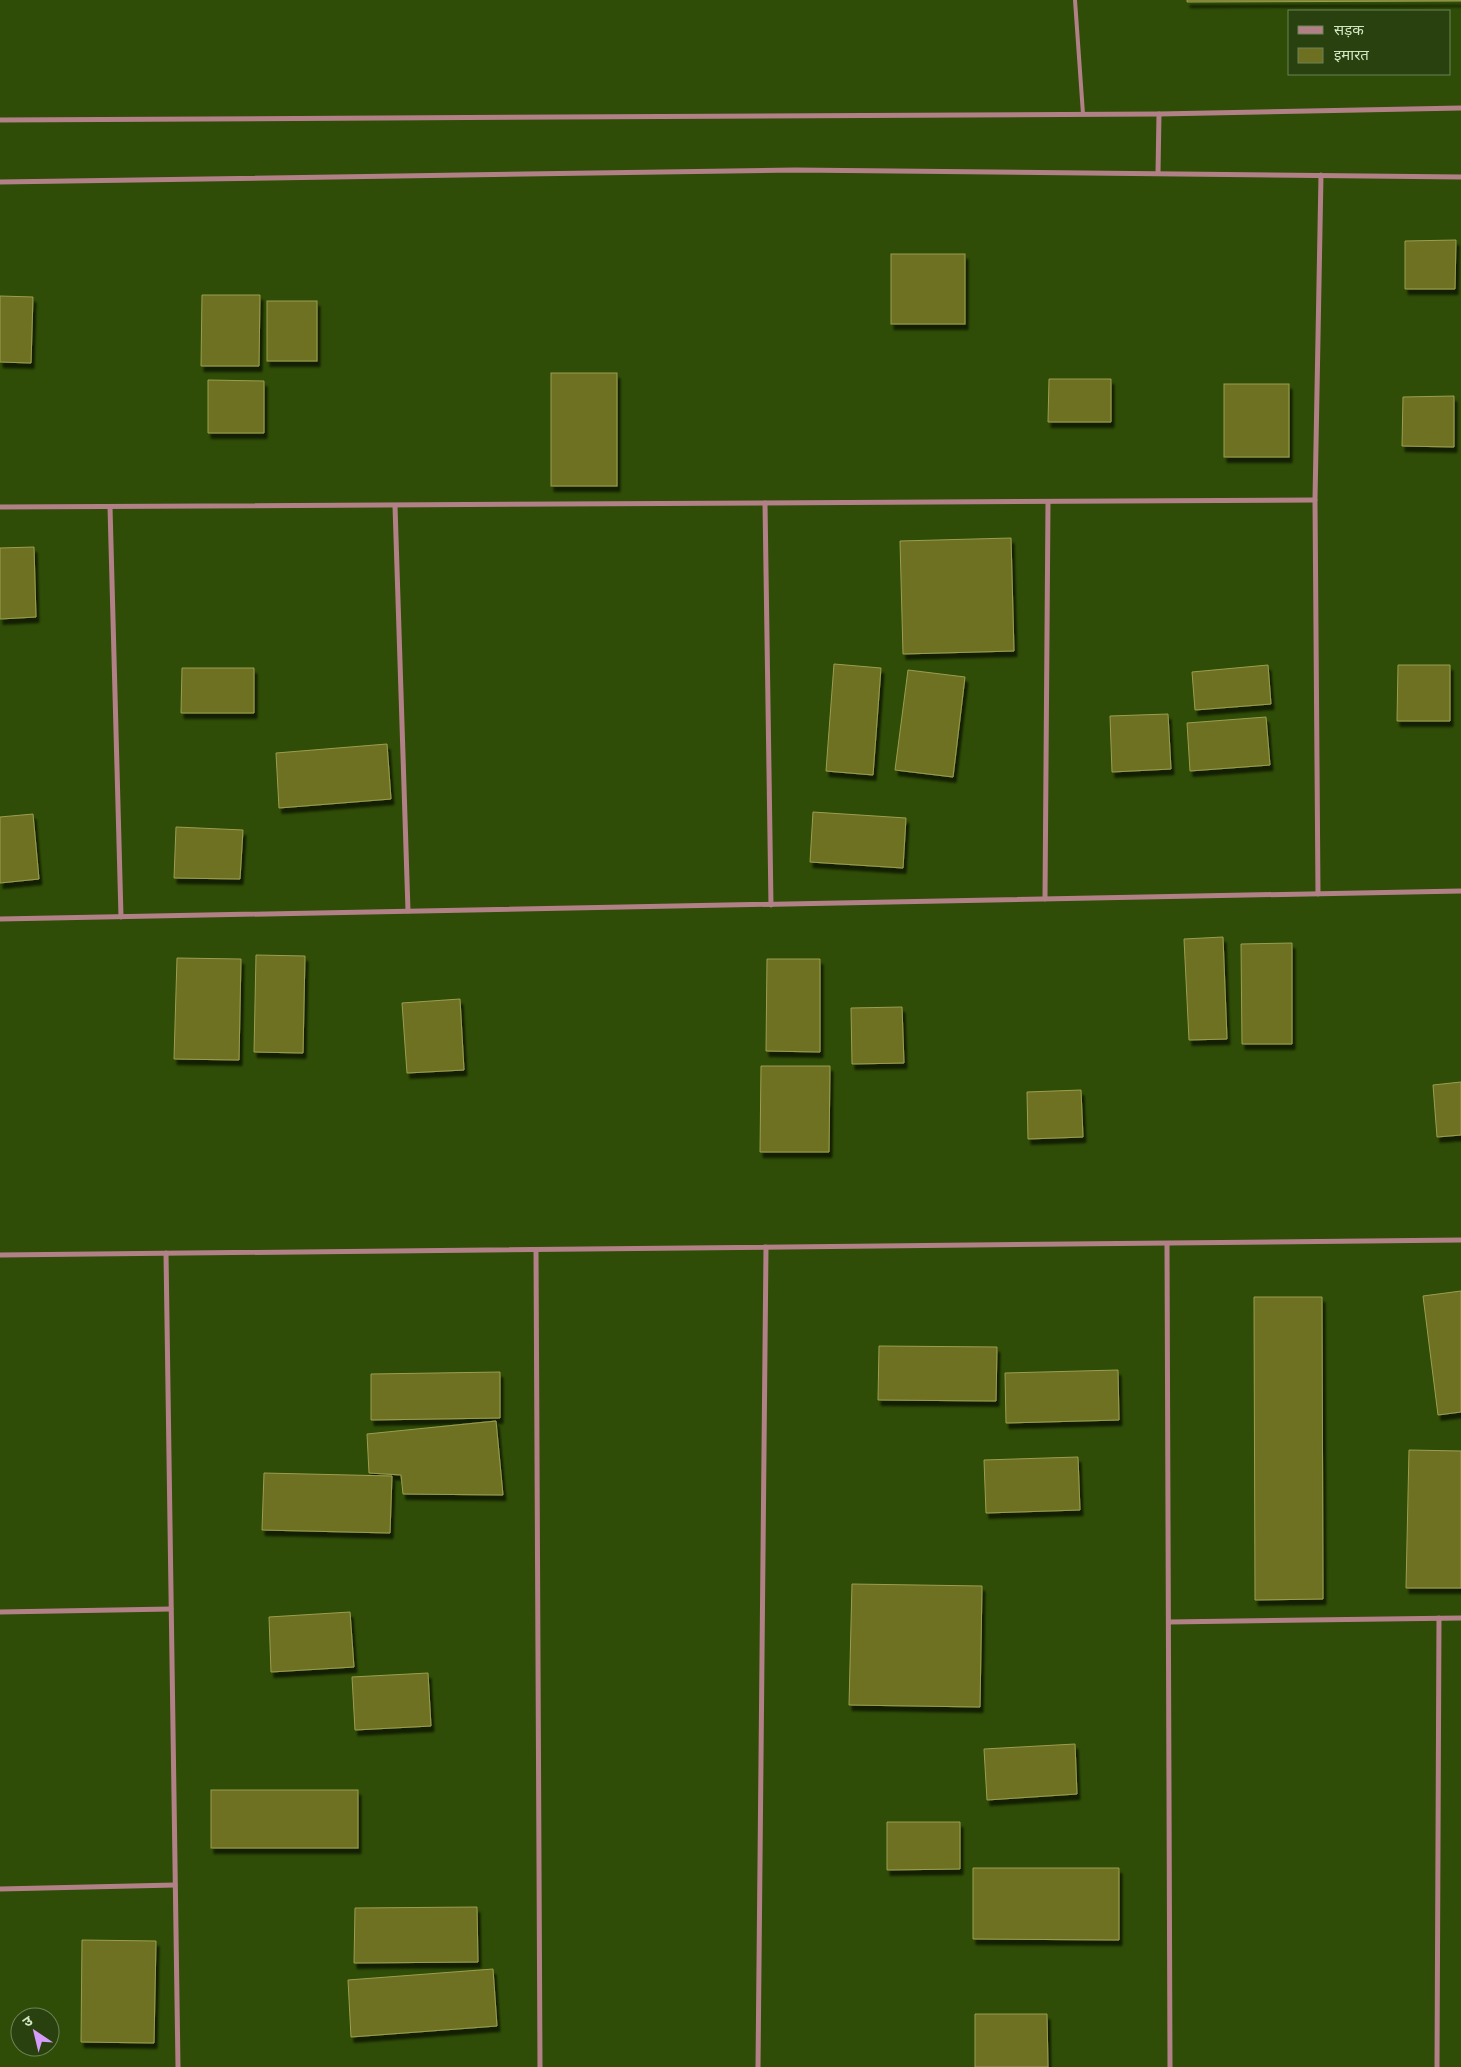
<svg xmlns="http://www.w3.org/2000/svg" width="1461" height="2067" font-family="Signika,'Noto Sans Devanagari',sans-serif">
<style>
.building{fill:#6e7021;stroke:#9b9e51;filter:url(#shadow)}
.lines{fill:none;stroke-linecap:round;stroke-linejoin:round}
.lane{stroke:#b28187;stroke-width:4}
.street{stroke:#b28187;stroke-width:5}
</style>
<defs>
<filter id="shadow"><feDropShadow dx="3" dy="5.5" stdDeviation="1" flood-color="#0009"/></filter>
</defs>
<rect width="100%" height="100%" fill="#2f4d06"/>
<g class="building">
<path d="M1187,0H1461V1L1187,2Z"/>
<path d="M1456,240L1455,289H1405V241Z"/>
<rect x="891" y="254" width="74" height="70"/>
<path d="M202,295H260L259,366H201Z"/>
<path d="M0,296L33,297L31,363L0,362Z"/>
<rect x="267" y="301" width="50" height="60"/>
<rect x="551" y="373" width="66" height="113"/>
<path d="M1049,379H1111V422H1048Z"/>
<path d="M208,380L264,381V433H208Z"/>
<rect x="1224" y="384" width="65" height="73"/>
<path d="M1454,396V447L1402,446L1403,397Z"/>
<path d="M1011,538L1014,651L903,654L900,541Z"/>
<path d="M34,547L36,617L0,619V548Z"/>
<path d="M834,664L881,668L873,775L826,771Z"/>
<path d="M1268,665L1271,704L1195,710L1192,672Z"/>
<path d="M1398,665H1450V721H1397Z"/>
<path d="M182,668H254V713H181Z"/>
<path d="M908,670L965,677L953,777L895,770Z"/>
<path d="M1168,714L1171,769L1112,772L1110,716Z"/>
<path d="M1266,717L1270,765L1190,771L1187,723Z"/>
<path d="M387,744L391,799L279,808L276,753Z"/>
<path d="M813,812L906,818L903,868L810,862Z"/>
<path d="M33,814L39,879L0,883V817Z"/>
<path d="M176,827L243,830L240,879L174,878Z"/>
<path d="M1223,937L1227,1039L1189,1040L1184,939Z"/>
<path d="M1292,943V1044H1242L1241,944Z"/>
<path d="M256,955L305,956L303,1053L254,1052Z"/>
<path d="M177,958L241,959L239,1060L174,1059Z"/>
<path d="M767,959H820V1052L766,1051Z"/>
<path d="M460,999L464,1070L407,1073L402,1003Z"/>
<path d="M902,1007L904,1063L852,1064L851,1008Z"/>
<path d="M761,1066H830L829,1152H760Z"/>
<path d="M1461,1082V1135L1437,1137L1433,1085Z"/>
<path d="M1081,1090L1083,1137L1028,1139L1027,1092Z"/>
<path d="M1461,1291V1412L1438,1415L1423,1296Z"/>
<path d="M1254,1297H1322L1323,1599L1255,1600Z"/>
<path d="M879,1346L997,1347L996,1401L878,1400Z"/>
<path d="M1118,1370L1119,1420L1006,1423L1005,1373Z"/>
<path d="M500,1372V1418L371,1420V1374Z"/>
<path d="M496,1421L503,1495L403,1494L401,1475L369,1473L367,1434Z"/>
<path d="M1409,1450L1461,1451V1588H1406Z"/>
<path d="M1078,1457L1080,1510L986,1513L984,1460Z"/>
<path d="M264,1473L392,1476L390,1533L262,1530Z"/>
<path d="M852,1584L982,1586L980,1707L849,1705Z"/>
<path d="M350,1612L354,1667L271,1672L269,1617Z"/>
<path d="M428,1673L431,1726L355,1730L352,1677Z"/>
<path d="M1075,1744L1077,1794L987,1800L984,1749Z"/>
<rect x="211" y="1790" width="147" height="58"/>
<path d="M887,1822H960V1869L887,1870Z"/>
<path d="M973,1868H1119V1940L973,1939Z"/>
<path d="M477,1907L478,1962L354,1963L355,1908Z"/>
<path d="M82,1940L156,1941L154,2043L81,2042Z"/>
<path d="M493,1969L497,2026L351,2037L348,1980Z"/>
<path d="M975,2014H1047L1048,2067H975Z"/>
</g>
<g class="lines">
<path class="lane" d="M1075,0L1083,114"/>
<g class="street">
<path d="M0,120L1159,114L1461,108"/>
<path d="M1158,173L1159,114"/>
<path d="M0,182L795,170L1461,177"/>
<path d="M765,503L771,905"/>
<path d="M395,506L408,911"/>
<path d="M0,507L1315,500"/>
<path d="M110,507L121,917"/>
<path d="M1318,894L1315,500L1321,175"/>
<path d="M1045,899L1048,502"/>
<path d="M0,919L1461,891"/>
<path d="M1167,1244L1170,2067"/>
<path d="M536,1250L540,2067"/>
<path d="M166,1253L178,2067"/>
<path d="M0,1255L1461,1240"/>
<path d="M0,1612L171,1609"/>
<path d="M1169,1622L1461,1618"/>
<path d="M0,1889L175,1885"/>
<path d="M758,2067L766,1247"/>
<path d="M1437,2067L1439,1618"/>
</g>
</g>
<rect x="1288" y="10" width="162" height="65" fill="#29410e" stroke="#6d8357"/>
<rect x="1298" y="26" width="25" height="8" fill="#b28187" stroke="#6d8357"/>
<text x="1334" y="35" font-size="15" fill="#d3e6c4">सड़क</text>
<rect x="1298" y="48" width="25" height="15" fill="#6e7021" stroke="#6d8357"/>
<text x="1334" y="60" font-size="15" fill="#d3e6c4">इमारत</text>
<g transform="translate(35 2032) rotate(325)"><circle r="24" fill="#29410e" stroke="#6d8357"/>
<path d="M0-4L9 19L0 12L-9 19Z" fill="#d59cfb"/>
<text y="-8" font-size="14" font-weight="bold" text-anchor="middle" fill="#d3e6c4">उ</text>
</g>
</svg>
